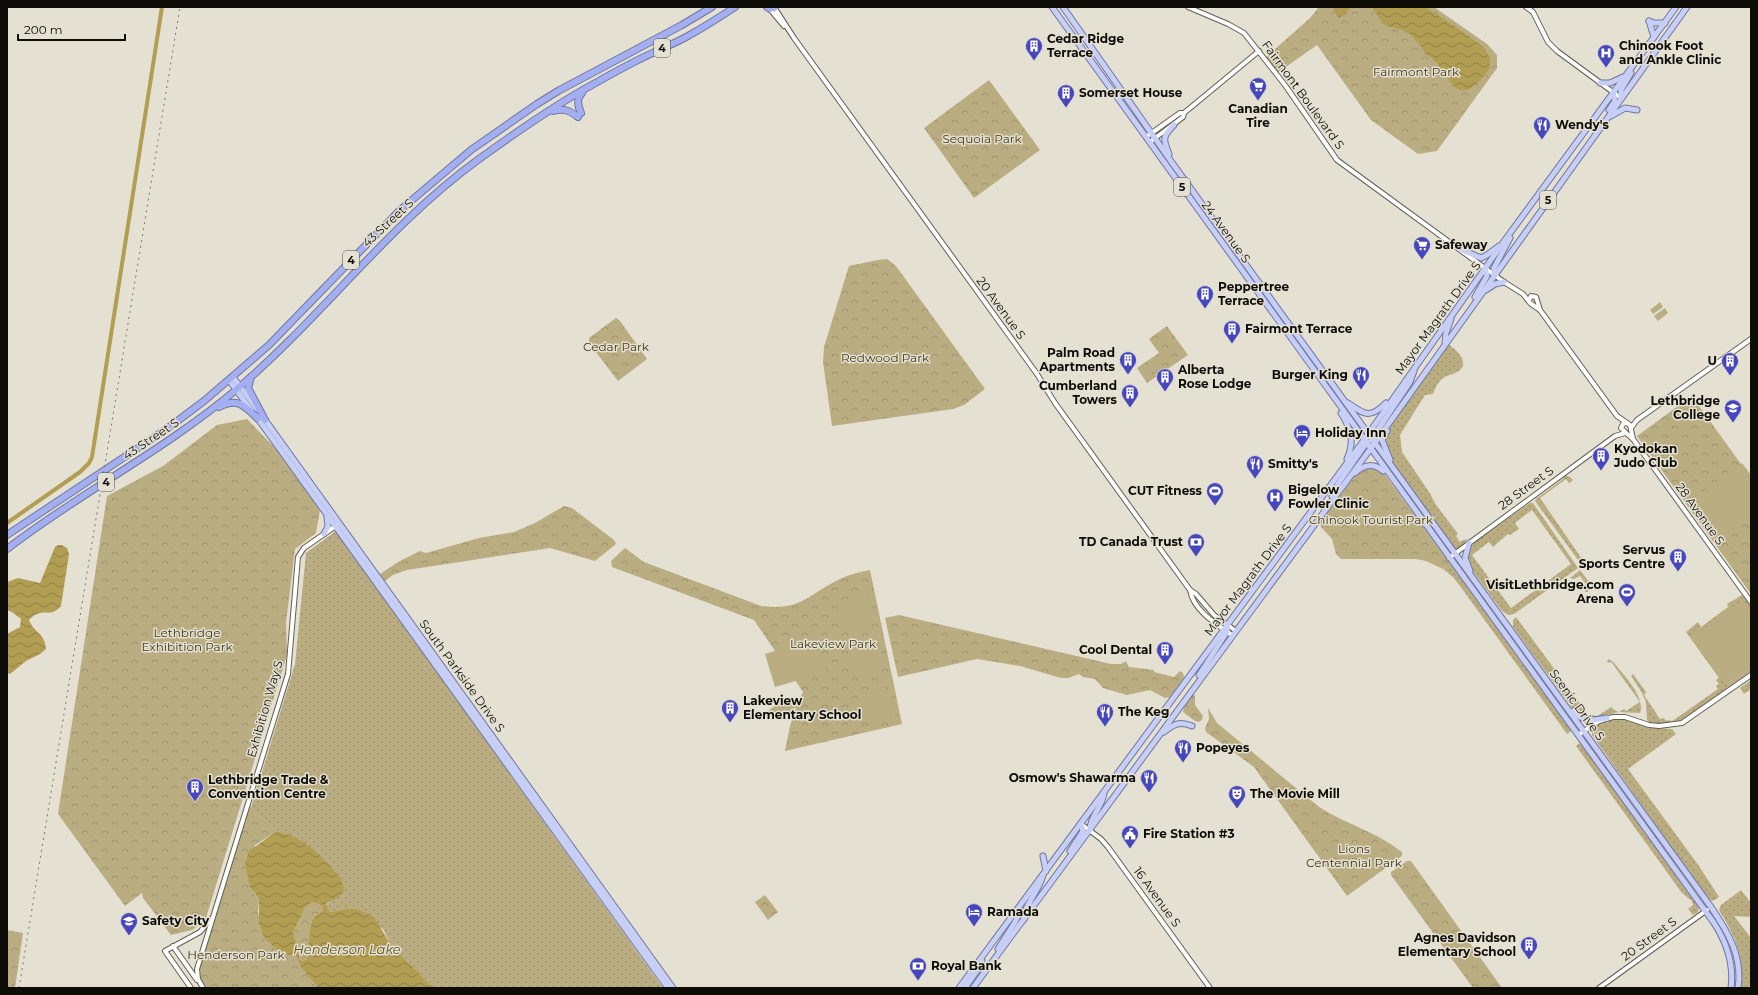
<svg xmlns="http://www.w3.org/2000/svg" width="1758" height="995" font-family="Montserrat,sans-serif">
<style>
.grass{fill:url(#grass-dots);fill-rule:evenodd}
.park{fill:url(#park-crowns)}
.pitch{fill:#baad81}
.water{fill:url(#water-waves);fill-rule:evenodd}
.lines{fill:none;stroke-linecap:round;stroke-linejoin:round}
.canal{stroke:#b29e53;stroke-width:4}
.minor-casing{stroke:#625f53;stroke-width:6}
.major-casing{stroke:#6f76a0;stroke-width:7}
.highway-casing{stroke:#6f76a0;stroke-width:8}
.minor{stroke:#fff;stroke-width:4}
.major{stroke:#c8cff7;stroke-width:5}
.highway{stroke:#a4aff2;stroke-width:6}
.rail{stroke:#79776d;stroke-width:1;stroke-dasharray:2 4;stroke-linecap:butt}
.labels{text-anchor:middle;stroke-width:3;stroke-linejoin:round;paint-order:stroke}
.shield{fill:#e4e0d2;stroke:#4e4c44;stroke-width:1}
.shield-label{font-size:11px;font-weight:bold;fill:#0d0c07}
.poi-label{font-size:12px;font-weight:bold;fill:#0d0c07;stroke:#e4e0d2;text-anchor:start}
.park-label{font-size:12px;fill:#403716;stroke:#e4e0d2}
.street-label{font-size:12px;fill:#0d0c07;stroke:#e4e0d2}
.water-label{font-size:13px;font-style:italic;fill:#5f5017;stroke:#e4e0d2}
</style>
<defs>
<pattern id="grass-dots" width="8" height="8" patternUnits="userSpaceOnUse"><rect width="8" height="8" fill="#baad81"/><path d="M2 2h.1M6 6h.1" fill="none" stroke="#9f946e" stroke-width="1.8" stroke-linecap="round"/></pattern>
<pattern id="park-crowns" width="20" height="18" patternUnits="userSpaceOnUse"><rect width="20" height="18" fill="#baad81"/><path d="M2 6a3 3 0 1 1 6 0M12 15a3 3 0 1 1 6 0" fill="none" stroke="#9f946e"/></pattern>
<pattern id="water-waves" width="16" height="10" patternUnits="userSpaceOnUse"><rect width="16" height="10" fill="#b29e53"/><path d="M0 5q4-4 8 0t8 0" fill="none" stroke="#8f7f43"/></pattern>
</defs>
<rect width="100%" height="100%" fill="#e4e0d2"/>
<g class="grass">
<path d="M1445,342C1455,348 1474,364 1455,373C1451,375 1447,375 1443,378C1438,382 1435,388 1433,394L1425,395L1400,435L1402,452L1431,495C1433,503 1452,525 1458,534L1456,536L1460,542L1465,539L1468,544L1455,554L1392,462L1383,437L1404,402Z"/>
<path d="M1565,475L1570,477L1573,480L1569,483L1566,479L1540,498L1584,562L1581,564L1535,501L1536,499L1563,479V477Z"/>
<path d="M1530,503H1533L1578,568L1514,614L1508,615L1502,611L1471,569L1467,556L1468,551L1475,542ZM1532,510L1571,564L1511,608L1472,555L1489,542L1493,547L1508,534L1510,535L1519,529L1515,523Z"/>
<path d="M336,531L663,988H434L391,945L383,929L345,909L330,912L326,905L331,900L342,895L344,885L336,872L313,850L300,840L277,831L251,808L295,664L306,553Z"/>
<path d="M1451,564L1572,730L1567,734L1460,586L1453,577L1443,569Z"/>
<path d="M1580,570L1589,582L1588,592H1585V583L1580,576L1574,579L1570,578Z"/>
<path d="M1742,595L1751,606V614L1741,601L1727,686L1751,668V671L1684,720L1665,724L1650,723L1647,720L1646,702L1641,691L1631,676L1633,674L1646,692L1644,695L1660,719L1664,718L1666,721L1670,720L1671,722L1718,689L1716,686L1719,684L1716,680L1719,678L1686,632L1698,622L1701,627L1728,607L1727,604Z"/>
<path d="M1516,617L1589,716L1594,715L1596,717L1611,707L1614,710L1619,712L1624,709L1626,711L1640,702L1612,663L1610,662L1608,663L1607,661L1609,659L1614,663C1624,675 1646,698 1640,713L1619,712L1589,719L1575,712L1513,627V620Z"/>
<path d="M1751,680V689L1744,694L1740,688Z"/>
<path d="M1618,719H1625L1654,728L1672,729L1676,734L1628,769L1699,866L1719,897C1715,900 1712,903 1707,898L1592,735C1592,723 1609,720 1618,719Z"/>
<path d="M1581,742L1699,906L1698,912L1693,915L1688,909L1693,905L1692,901L1682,893L1576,746Z"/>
<path d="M1741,890L1751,903V917L1734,916L1751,938V988H1741C1746,959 1734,934 1719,910L1721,905Z"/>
</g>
<g class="park">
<path d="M1319,7H1434L1487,44L1497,55V68L1437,151L1418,154L1371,120L1317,45L1276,74L1265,58L1310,18Z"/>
<path d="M989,80L1040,150L974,198L924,128Z"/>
<path d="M887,259L896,266L985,389L964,405L953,409L832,426L823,362L824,347L849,266L878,260Z"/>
<path d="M616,318L620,321L647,359L618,381L589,343V338Z"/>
<path d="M1167,326L1188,355L1147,383L1137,368L1159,353L1149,339Z"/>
<path d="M1692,396L1751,478V594L1637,436Z"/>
<path d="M247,419L276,449L320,510L316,533L295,549L286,623L287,655L205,921L192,930L171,935L143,898L142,893L125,906L58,814L107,496L163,466L217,425Z"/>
<path d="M1370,467L1383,472L1451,564L1443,569L1426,561L1416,559H1341L1336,554L1332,539L1321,527L1320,522L1358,472Z"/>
<path d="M564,506L572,508L614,540L616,544L595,561L550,548L407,570L393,575L385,581L380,574L398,562L420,551L426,553L479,538L514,532L535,523Z"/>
<path d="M625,548L644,562L761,606C803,611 808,594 840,579C850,574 860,572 870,570L902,724L785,751L790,726L796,708L791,709L789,717L784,718L780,713L774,715L770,713L769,710L779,703L793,700L798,704L803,692L754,620L612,567L611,561Z"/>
<path d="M899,615L1111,664H1121L1126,661L1129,667L1154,670V672L1174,677L1180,671L1183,673L1184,678L1170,697L1165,698L1150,690L1127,695L1103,688L1095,679L1083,677L1079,674L1068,678H1061L1020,666L977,659L898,677L885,618Z"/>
<path d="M1193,694L1195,696V705L1203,716L1202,720L1199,722L1195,721L1183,712L1184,706Z"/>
<path d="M1208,708L1217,723L1319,807C1346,824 1377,832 1402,852V856L1347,896L1254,767L1206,732L1205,728L1209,719Z"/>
<path d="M247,804L277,831L255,845L253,892L259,899L258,912L264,938L281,954L296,956L300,966L318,988H203L197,969Z"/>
<path d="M1407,861H1411L1502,988H1473L1391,875V872Z"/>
<path d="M765,895L778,912L768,920L755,902Z"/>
<path d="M312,902L321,905L323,910L313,918L310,927L307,959L302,961L299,958L298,945L293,933L305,908Z"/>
<path d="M7,930L23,933L15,988H7Z"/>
</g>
<g class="pitch">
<path d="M1660,302L1663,307L1653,314L1650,310Z"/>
<path d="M1665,308L1668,313L1658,321L1654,316Z"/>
<path d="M1742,463L1751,475V517L1718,541L1690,501Z"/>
<path d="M866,590L873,623L872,626L839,633C834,611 845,595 866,590Z"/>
<path d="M1741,601L1751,614V668L1727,686L1691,638Z"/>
<path d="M816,638L826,672L775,687L765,654Z"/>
<path d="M876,638L884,666L880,672L852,677C848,657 852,641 876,638Z"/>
<path d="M886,687L895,714L892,719L863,722C858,703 865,690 886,687Z"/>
<path d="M280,772L283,774V782L276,787L272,786L270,780L276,778Z"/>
</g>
<g class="water">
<path d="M1333,7H1350L1347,13L1339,18L1335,13Z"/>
<path d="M1372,7H1426L1469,36L1484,48L1490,57V68C1451,121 1453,66 1425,54L1423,49L1411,35L1402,30L1387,26L1382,22Z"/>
<path d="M58,545H62L67,548L69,554L61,606C51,617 48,610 37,614C34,615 31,618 29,620C34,633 45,633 46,649L40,654L26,661L10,674L7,673V634L20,627L21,619L12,612L7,610V582L18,578L40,583L55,547Z"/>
<path d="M277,831C285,834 293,835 300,840C311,846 347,877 344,890C342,899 332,899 326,904L330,912L345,909H357L374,917L391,945L434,988H318L300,966L296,956L281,954L264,938L259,923V899L250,887L245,863L249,851ZM312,902L321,905L323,910L313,918L310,927L307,959L302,961L299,958L298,945L293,933L305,908Z"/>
</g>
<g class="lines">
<path class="canal" d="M7,523L80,472L89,463L92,457L162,7"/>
<g class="minor-casing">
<g id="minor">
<path d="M774,7L794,38L1037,374L1055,403L1190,590L1196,594L1214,615L1236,631"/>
<path d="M1188,7L1228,24L1244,33L1285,85L1337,160L1504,282L1523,294L1530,303L1540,310L1617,416L1630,425L1633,439"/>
<path d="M1526,7L1533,12L1548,42L1557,51L1621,98"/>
<path d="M769,8L784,26"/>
<path d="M1146,137L1180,113H1184L1259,51"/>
<path d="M1150,142L1183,117L1184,113"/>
<path d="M1529,300L1531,296L1536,297L1540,310"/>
<path d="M1631,428L1637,420L1751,339"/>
<path d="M1626,433L1633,439L1751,602"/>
<path d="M1626,433L1621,428L1623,424L1626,423"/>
<path d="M1449,558L1615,436L1625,433"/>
<path d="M1190,590C1193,610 1216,624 1232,635"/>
<path d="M1578,735L1599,721L1613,717H1625L1649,725L1659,726L1682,723L1751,675"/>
<path d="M1081,824L1101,839L1108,847L1210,988"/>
<path d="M173,946L197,980"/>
<path d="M191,988L165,951L200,932L211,919"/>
<path d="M203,988L198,979L197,969L288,674L298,557L304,548L337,525"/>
<path d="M1599,988L1707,910"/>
</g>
</g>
<g class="major-casing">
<g id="major">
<path d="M1052,7L1714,923C1727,943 1734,965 1731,988"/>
<path d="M1063,7L1173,164L1711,907C1728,932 1743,957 1738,988"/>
<path d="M1649,21L1654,37"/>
<path d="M1649,21L1654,23H1665"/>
<path d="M1600,83H1610L1623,77"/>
<path d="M1621,98V90L1631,73"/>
<path d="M1609,110L1615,101L1613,92"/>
<path d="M1611,116L1625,108L1637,110"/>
<path d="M1169,154C1163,139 1162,137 1174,125"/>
<path d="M1460,249L1481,258L1487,255L1499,246"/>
<path d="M1494,275V268L1510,238"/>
<path d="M1486,290L1495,284L1504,282"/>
<path d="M1475,297L1487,276L1485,268"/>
<path d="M1445,342L1446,333L1451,319"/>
<path d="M233,377L257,409"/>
<path d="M229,380L251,410"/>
<path d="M1348,403C1365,415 1370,419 1386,403"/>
<path d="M1341,413C1351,429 1355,441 1347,459"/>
<path d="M256,416L668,988"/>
<path d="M263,417L673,988"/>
<path d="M1387,431L1382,440L1390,460"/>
<path d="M1371,440L1410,382L1414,371"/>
<path d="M1355,473C1364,464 1374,463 1383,471"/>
<path d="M1332,496L1338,484L1367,442"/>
<path d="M324,534L328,526L327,517"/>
<path d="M1469,543L1465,558L1470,571"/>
<path d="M1199,675L1227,632V625"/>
<path d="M1573,711C1583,723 1593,720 1607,718"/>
<path d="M1164,732C1174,724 1179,721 1192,726"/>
<path d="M1090,829C1090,816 1103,806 1104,793"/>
<path d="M1070,851L1083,831L1081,824"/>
<path d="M1043,856L1046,871"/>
<path d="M1024,919C1023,906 1040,890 1043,875"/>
<path d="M998,949L1015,922L1017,918L1015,911"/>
<path d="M959,988L1364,440L1505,240L1676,7"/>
<path d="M965,988L980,966L982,961"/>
<path d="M973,988L1377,440L1687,7"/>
</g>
</g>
<g class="highway-casing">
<g id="highway">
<path d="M767,7L770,9"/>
<path d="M774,7V8"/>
<path d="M553,111C563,108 569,110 578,117"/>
<path d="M581,113C578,106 576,99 582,93"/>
<path d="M251,377L248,388L265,420"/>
<path d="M219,407C238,397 245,406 258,419"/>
<path d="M7,535L168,428L204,401L269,345L399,211L471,150L537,104L558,91L682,25L712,7"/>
<path d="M7,549C81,492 165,450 237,389C322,317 388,225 479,159C515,133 552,107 590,86C606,77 622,68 638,60C655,51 672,45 688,36C704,27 720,17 735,7"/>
</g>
</g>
<use href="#minor" class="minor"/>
<use href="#major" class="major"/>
<use href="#highway" class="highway"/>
<path class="rail" d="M19,988L180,7"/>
</g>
<defs>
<g id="building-pin" transform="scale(0.9)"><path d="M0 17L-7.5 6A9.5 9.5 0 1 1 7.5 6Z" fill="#4647bc" stroke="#e4e0d2"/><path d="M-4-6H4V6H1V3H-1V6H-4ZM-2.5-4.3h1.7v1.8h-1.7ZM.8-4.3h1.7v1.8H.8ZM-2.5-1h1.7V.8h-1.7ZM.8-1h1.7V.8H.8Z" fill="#fff"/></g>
<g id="hospital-pin" transform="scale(0.9)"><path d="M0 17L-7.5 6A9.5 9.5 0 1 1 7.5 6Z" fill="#4647bc" stroke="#e4e0d2"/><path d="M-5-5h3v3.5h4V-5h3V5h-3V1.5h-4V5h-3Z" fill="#fff"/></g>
<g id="supermarket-pin" transform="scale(0.9)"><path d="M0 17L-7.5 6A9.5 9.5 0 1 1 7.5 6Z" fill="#4647bc" stroke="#e4e0d2"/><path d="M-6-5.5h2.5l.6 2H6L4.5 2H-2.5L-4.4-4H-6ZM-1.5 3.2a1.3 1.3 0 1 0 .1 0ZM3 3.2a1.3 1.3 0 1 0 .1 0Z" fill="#fff"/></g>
<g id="restaurant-pin" transform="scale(0.9)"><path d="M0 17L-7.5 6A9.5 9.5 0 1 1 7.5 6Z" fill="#4647bc" stroke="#e4e0d2"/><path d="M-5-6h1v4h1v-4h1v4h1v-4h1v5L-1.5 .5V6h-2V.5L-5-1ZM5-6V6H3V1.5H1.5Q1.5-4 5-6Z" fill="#fff"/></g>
<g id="university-pin" transform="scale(0.9)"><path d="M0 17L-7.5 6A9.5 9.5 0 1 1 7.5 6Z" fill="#4647bc" stroke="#e4e0d2"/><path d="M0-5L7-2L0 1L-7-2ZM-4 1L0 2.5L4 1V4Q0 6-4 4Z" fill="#fff"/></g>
<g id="hotel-pin" transform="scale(0.9)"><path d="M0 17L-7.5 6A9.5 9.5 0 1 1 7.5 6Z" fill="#4647bc" stroke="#e4e0d2"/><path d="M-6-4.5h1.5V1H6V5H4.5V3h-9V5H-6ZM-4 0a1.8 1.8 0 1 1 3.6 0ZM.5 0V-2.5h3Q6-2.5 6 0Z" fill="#fff"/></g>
<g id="stadium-pin" transform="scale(0.9)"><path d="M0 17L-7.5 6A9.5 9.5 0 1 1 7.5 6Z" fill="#4647bc" stroke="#e4e0d2"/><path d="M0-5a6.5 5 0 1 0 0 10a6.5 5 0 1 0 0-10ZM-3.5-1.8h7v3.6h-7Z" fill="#fff"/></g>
<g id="bank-pin" transform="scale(0.9)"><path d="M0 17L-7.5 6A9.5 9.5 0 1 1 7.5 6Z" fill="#4647bc" stroke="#e4e0d2"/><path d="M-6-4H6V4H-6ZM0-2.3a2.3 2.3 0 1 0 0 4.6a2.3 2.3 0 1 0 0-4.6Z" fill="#fff"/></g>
<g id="theatre-pin" transform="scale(0.9)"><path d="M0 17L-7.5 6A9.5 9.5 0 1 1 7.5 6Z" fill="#4647bc" stroke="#e4e0d2"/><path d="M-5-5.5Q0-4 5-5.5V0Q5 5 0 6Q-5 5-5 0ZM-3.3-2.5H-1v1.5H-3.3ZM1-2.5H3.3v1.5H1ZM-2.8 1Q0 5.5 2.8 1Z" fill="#fff"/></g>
<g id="civic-pin" transform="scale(0.9)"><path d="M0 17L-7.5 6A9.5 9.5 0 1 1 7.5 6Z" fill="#4647bc" stroke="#e4e0d2"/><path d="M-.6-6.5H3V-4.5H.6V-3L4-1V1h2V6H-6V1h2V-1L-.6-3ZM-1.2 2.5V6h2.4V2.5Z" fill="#fff"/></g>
<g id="school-pin" transform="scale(0.9)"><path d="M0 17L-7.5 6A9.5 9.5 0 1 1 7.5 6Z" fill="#4647bc" stroke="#e4e0d2"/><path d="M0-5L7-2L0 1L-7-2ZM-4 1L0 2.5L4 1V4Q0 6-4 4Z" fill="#fff"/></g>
</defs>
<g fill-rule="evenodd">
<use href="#building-pin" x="1034" y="46"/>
<use href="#hospital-pin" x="1606" y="53"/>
<use href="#supermarket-pin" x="1258" y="86"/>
<use href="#building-pin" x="1066" y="93"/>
<use href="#restaurant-pin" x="1542" y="125"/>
<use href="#supermarket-pin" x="1422" y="245"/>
<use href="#building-pin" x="1205" y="294"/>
<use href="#building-pin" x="1232" y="329"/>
<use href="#building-pin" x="1128" y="360"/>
<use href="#building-pin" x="1730" y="361"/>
<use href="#restaurant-pin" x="1361" y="375"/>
<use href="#building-pin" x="1165" y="377"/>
<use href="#building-pin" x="1130" y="393"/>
<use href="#university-pin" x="1733" y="408"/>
<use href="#hotel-pin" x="1302" y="433"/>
<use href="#building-pin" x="1601" y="456"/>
<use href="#restaurant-pin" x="1255" y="464"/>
<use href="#stadium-pin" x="1215" y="491"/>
<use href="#hospital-pin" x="1275" y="497"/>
<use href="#bank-pin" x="1196" y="542"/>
<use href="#building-pin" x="1678" y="557"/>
<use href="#stadium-pin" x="1627" y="592"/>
<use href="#building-pin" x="1165" y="650"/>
<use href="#building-pin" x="730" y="708"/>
<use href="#restaurant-pin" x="1105" y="712"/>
<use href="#restaurant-pin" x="1183" y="748"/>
<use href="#restaurant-pin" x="1149" y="778"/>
<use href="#building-pin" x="195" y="787"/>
<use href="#theatre-pin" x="1237" y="794"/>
<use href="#civic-pin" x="1130" y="834"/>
<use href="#hotel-pin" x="974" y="912"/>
<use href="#school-pin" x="129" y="921"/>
<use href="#building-pin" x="1529" y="945"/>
<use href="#bank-pin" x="918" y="966"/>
</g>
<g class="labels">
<g class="shield">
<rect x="654" y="39" width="16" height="18" rx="3"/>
<rect x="1174" y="178" width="16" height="18" rx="3"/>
<rect x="1540" y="191" width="16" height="18" rx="3"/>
<rect x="343" y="251" width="16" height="18" rx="3"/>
<rect x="98" y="473" width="16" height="18" rx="3"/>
</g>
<g class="shield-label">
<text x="662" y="52">4</text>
<text x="1182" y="191">5</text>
<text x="1548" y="204">5</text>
<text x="351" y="264">4</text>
<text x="106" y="486">4</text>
</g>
<g class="poi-label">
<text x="1047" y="43">Cedar Ridge<tspan x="1047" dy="14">Terrace</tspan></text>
<text x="1619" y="50">Chinook Foot<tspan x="1619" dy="14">and Ankle Clinic</tspan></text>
<text x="1079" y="97">Somerset House</text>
<text x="1258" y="113" text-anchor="middle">Canadian<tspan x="1258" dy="14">Tire</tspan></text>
<text x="1555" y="129">Wendy's</text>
<text x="1435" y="249">Safeway</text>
<text x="1218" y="291">Peppertree<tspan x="1218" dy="14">Terrace</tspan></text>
<text x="1245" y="333">Fairmont Terrace</text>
<text x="1115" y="357" text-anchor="end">Palm Road<tspan x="1115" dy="14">Apartments</tspan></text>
<text x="1717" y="365" text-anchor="end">U</text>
<text x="1178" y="374">Alberta<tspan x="1178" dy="14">Rose Lodge</tspan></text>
<text x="1348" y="379" text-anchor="end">Burger King</text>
<text x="1117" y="390" text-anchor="end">Cumberland<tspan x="1117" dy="14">Towers</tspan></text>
<text x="1720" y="405" text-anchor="end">Lethbridge<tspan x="1720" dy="14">College</tspan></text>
<text x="1315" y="437">Holiday Inn</text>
<text x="1614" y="453">Kyodokan<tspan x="1614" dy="14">Judo Club</tspan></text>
<text x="1268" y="468">Smitty's</text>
<text x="1288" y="494">Bigelow<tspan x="1288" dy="14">Fowler Clinic</tspan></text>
<text x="1202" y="495" text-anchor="end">CUT Fitness</text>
<text x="1183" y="546" text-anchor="end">TD Canada Trust</text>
<text x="1665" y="554" text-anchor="end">Servus<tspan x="1665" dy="14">Sports Centre</tspan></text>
<text x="1614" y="589" text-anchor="end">VisitLethbridge.com<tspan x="1614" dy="14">Arena</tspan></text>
<text x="1152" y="654" text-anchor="end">Cool Dental</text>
<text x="743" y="705">Lakeview<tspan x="743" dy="14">Elementary School</tspan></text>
<text x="1118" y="716">The Keg</text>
<text x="1196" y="752">Popeyes</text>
<text x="1136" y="782" text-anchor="end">Osmow's Shawarma</text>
<text x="208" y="784">Lethbridge Trade &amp;<tspan x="208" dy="14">Convention Centre</tspan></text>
<text x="1250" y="798">The Movie Mill</text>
<text x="1143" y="838">Fire Station #3</text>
<text x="987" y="916">Ramada</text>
<text x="142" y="925">Safety City</text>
<text x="1516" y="942" text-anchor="end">Agnes Davidson<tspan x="1516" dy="14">Elementary School</tspan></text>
<text x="931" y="970">Royal Bank</text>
</g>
<g class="park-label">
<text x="1416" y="76">Fairmont Park</text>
<text x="982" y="143">Sequoia Park</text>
<text x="616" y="351">Cedar Park</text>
<text x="885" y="362">Redwood Park</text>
<text x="1371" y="524">Chinook Tourist Park</text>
<text x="187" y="637">Lethbridge<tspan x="187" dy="14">Exhibition Park</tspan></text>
<text x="833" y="648">Lakeview Park</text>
<text x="1354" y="853">Lions<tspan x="1354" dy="14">Centennial Park</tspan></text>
<text x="236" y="959">Henderson Park</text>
</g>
<g class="street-label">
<text transform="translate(1303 95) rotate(54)" y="4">Fairmont Boulevard S</text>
<text transform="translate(388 223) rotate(-43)" y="4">43 Street S</text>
<text transform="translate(1226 232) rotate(54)" y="4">24 Avenue S</text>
<text transform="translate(1001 308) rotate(54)" y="4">20 Avenue S</text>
<text transform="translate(1438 318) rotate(-54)" y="4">Mayor Magrath Drive S</text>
<text transform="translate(151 439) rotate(-34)" y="4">43 Street S</text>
<text transform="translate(1526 488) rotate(-36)" y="4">28 Street S</text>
<text transform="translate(1700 514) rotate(54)" y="4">28 Avenue S</text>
<text transform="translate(1248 580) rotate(-53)" y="4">Mayor Magrath Drive S</text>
<text transform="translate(462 676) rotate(54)" y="4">South Parkside Drive S</text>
<text transform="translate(1577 705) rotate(54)" y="4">Scenic Drive S</text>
<text transform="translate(265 709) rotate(-74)" y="4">Exhibition Way S</text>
<text transform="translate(1157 897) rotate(54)" y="4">16 Avenue S</text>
<text transform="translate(1649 939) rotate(-36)" y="4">20 Street S</text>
</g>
<g class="water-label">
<text x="347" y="954">Henderson Lake</text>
</g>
</g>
<rect width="1758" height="995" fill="none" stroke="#0d0c07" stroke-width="16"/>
<path d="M18 34v6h107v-6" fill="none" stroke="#0d0c07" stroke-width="2"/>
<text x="24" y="34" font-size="12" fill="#0d0c07" stroke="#e4e0d2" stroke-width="3" paint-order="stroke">200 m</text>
</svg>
